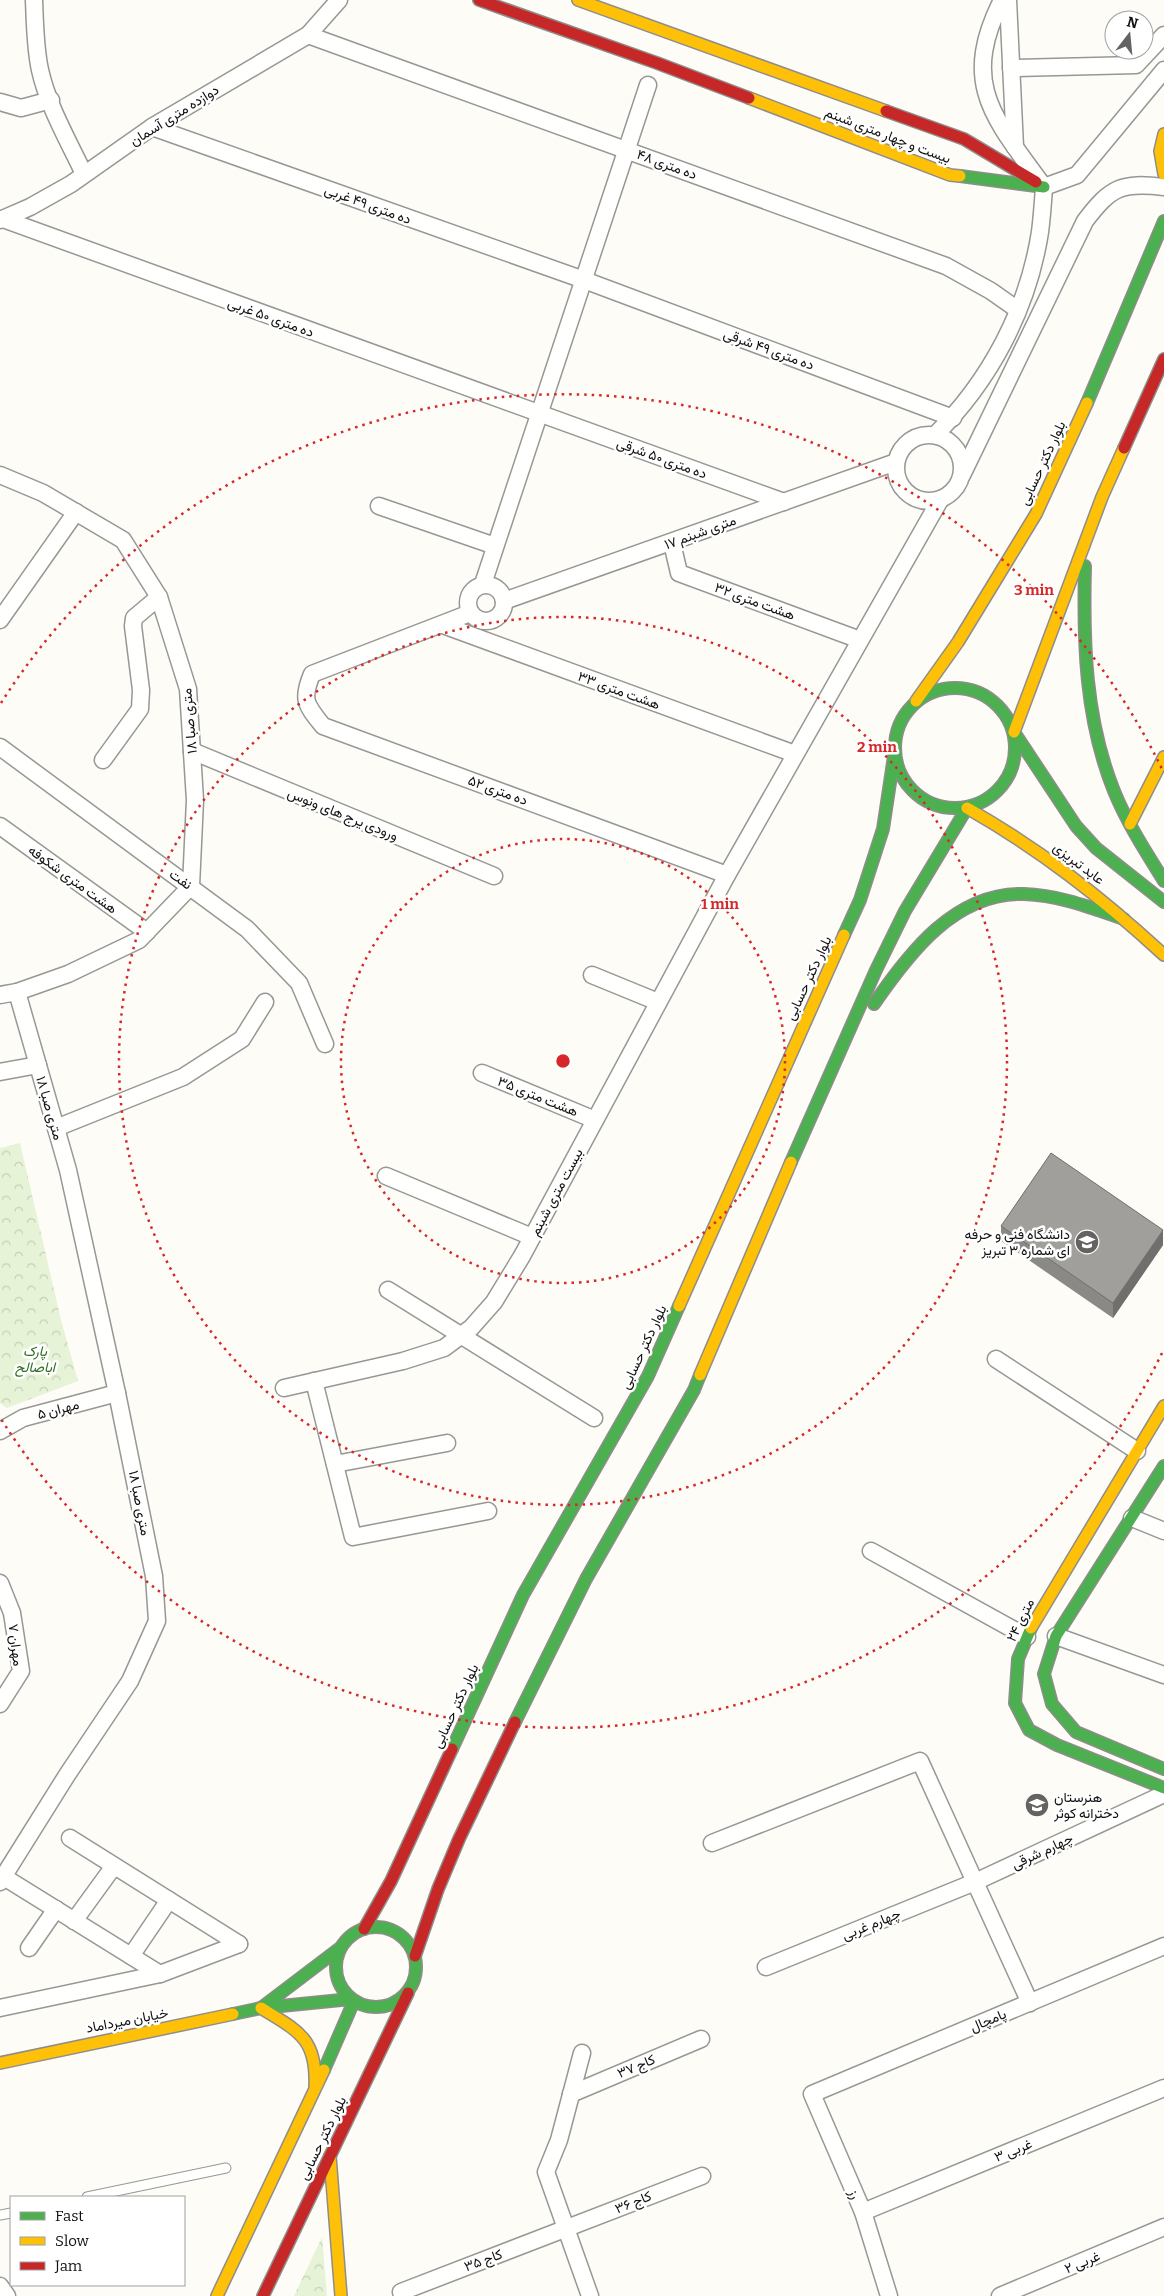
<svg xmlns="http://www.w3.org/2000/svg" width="1164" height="2296" font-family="Bitter,Vazirmatn,serif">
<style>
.park{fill:url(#park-crowns)}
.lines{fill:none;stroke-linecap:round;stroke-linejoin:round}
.lane-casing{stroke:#979795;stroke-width:11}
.street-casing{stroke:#979795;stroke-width:19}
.fast-casing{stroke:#8e8d8b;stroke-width:14}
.slow-casing{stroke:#8e8d8b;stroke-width:14}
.jam-casing{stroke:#8e8d8b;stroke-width:14}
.lane{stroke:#fffffe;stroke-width:9}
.street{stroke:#fffffe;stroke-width:16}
.fast{stroke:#4caf50;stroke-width:11}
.slow{stroke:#ffc107;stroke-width:11}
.jam{stroke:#c62828;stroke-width:11}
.wall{fill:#8a8986}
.shaded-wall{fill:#716f6d}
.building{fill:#a19f9c;stroke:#716f6d}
.ring{fill:none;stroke:#d62828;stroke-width:2.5;stroke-dasharray:2.5 5}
.labels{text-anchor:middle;stroke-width:5;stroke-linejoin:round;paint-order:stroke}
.street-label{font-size:14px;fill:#111;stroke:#fff}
.poi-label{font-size:14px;fill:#111;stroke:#fff;text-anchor:end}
.park-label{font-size:14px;font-style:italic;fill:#2f6b1f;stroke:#fff}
.centre{fill:#d62828;stroke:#fff;stroke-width:2.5}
.ring-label{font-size:15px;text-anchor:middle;font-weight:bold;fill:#d62828;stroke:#fff;stroke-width:5;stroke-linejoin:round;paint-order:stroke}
</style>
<defs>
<pattern id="park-crowns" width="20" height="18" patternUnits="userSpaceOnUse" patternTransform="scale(1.25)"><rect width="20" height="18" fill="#e7f3d7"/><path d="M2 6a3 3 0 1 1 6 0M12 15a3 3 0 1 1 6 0" fill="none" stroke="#c5cfb8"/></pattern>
</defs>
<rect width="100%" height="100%" fill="#fdfcf7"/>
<g class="park">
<path d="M20,1143L61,1320L78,1381L7,1408L0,1403V1148Z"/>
<path d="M322,2237L327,2296H294Z"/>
</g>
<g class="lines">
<g class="lane-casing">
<g id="lane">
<path d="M87,2197L226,2168"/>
<path d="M0,2215L11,2213"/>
</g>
</g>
<g class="street-casing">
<g id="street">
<path d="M34,0C35,23 35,47 40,70C48,106 68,140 84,174"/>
<path d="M1008,0L1015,147"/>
<path d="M308,35L946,266L991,291L1018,310"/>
<path d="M1011,68L1136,65L1164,35"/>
<path d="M0,102L21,108L51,100"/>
<path d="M152,127L584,280L953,418"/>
<path d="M1044,187L1077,175L1164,70"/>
<path d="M3,219L784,502"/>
<path d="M0,220L30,207L71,184L152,127L308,35L339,0"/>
<circle cx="929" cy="468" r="33"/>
<path d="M935,435C990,381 1028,309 1040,232C1042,217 1043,202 1044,187C995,119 959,85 1002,0"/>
<path d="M0,475L43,493L123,540L159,597L188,689L195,800L191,886L139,940L68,974L17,992L0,995"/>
<path d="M962,475L1085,221C1111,187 1121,182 1164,187"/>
<path d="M379,506L495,546"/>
<path d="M672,543L679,573L860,640"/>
<path d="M483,584L648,85"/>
<circle cx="486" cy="603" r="18"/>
<path d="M504,601L896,462"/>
<path d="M470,613L312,674C301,700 306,705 323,726L727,875"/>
<path d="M0,620L76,512"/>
<path d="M443,625L795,754"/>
<path d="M0,747L247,929L299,983L325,1044"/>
<path d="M192,751L494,876"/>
<path d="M103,760L140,709L141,690L133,626L134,618L159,597"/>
<path d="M0,826L147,932"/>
<path d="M592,975L658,1002"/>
<path d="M0,1072L38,1065"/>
<path d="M482,1073L595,1120"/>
<path d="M56,1128L183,1077L242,1039L265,1002"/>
<path d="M386,1176L532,1237"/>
<path d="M388,1290L594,1418"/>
<path d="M996,1359L1137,1451"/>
<path d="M314,1381L353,1537L488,1511"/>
<path d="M284,1388L403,1361L444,1348L471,1328L494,1302L522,1256L727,875L940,500"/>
<path d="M0,1431L23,1418L117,1393"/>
<path d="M335,1464L447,1443"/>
<path d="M1132,1518L1164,1531"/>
<path d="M871,1551L1027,1637"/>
<path d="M0,1583L12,1613L21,1671L0,1704"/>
<path d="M1056,1636L1164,1675"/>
<path d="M70,1838L239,1944"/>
<path d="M712,1843L920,1761L1030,2003"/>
<path d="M4,1877L160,1974L239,1944"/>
<path d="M0,1882L67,1775L130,1681L157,1621L154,1576L117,1393L68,1170L17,992"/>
<path d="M74,1921L114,1866"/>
<path d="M29,1948L56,1909"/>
<path d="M131,1956L169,1900"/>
<path d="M766,1967L975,1882L1164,1794"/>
<path d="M0,2008L160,1974"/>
<path d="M582,2053L559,2140L546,2172L590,2296"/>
<path d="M571,2094L701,2039"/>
<path d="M863,2212L1164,2088"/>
<path d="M0,2286L7,2296"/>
<path d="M401,2292L702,2176"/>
<path d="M889,2296L863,2212L812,2094L1164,1946"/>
<path d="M1000,2296L1164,2227"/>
</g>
</g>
<g class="fast-casing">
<g id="fast">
<path d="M960,176L1044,187"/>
<path d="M1087,403L1164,221"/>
<path d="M1085,566C1083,642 1085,719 1114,791C1127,823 1146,852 1164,881"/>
<circle cx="955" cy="748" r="60"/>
<path d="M1014,732L1076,826L1096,848L1164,902"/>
<path d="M844,935L860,900L883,829L894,756"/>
<path d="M874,1004C909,953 955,892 1024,894C1059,895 1092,908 1124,919"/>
<path d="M791,1162L876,970L905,911L967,808"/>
<path d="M1164,1466L1056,1636L1044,1674L1052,1704L1076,1732L1164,1769"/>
<path d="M1031,1628L1018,1659L1015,1703L1029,1730L1057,1745L1164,1788"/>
<path d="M515,1722L586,1579L694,1390L700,1375"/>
<path d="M452,1749L523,1595L648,1376L679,1306"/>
<circle cx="376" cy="1967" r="40"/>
<path d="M261,2008L340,1948"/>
<path d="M233,2014L261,2008L351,1999"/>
<path d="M324,2070L354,2001"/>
</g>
</g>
<g class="slow-casing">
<g id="slow">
<path d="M578,0L886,111"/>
<path d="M749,98L950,175L960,176"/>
<path d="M1164,134L1160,151L1164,174"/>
<path d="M916,701L958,642L1036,514L1087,403"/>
<path d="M1014,732L1102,497L1124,448"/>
<path d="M967,808C1041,850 1102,898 1164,955"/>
<path d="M1130,824L1164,757"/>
<path d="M679,1306L844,935"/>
<path d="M700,1375L791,1162"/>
<path d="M1031,1628L1164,1406"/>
<path d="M261,2008C298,2031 317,2038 315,2086"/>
<path d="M0,2063L233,2014"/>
<path d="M330,2156L341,2296"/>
<path d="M217,2296L324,2070"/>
</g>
</g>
<g class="jam-casing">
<g id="jam">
<path d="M479,0L657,63L749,98"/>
<path d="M886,111L964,139L1036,182"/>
<path d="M1124,448L1164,359"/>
<path d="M364,1929L391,1881L452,1749"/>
<path d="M415,1956L438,1889L459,1839L515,1722"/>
<path d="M263,2296L408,1993"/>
</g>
</g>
<use href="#lane" class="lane"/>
<use href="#street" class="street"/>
<use href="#fast" class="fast"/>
<use href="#slow" class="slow"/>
<use href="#jam" class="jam"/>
</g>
<path class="wall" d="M1001,1226L1163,1245L1113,1318L1001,1241Z"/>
<path class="shaded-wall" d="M1163,1230V1245L1113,1318V1303Z"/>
<path class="building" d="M1051,1153L1163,1230L1113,1303L1001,1226Z"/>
<g class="ring">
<circle cx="563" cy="1061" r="222"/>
<circle cx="563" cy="1061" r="444"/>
<path d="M1162 1353A666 666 0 0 1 1 1419M1 703A666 666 0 0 1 1162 769"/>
</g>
<defs>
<g id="university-disc" transform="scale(1.25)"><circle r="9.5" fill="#646362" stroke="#fff"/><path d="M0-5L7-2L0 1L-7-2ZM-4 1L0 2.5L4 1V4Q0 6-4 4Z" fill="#fff"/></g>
<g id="school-disc" transform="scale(1.25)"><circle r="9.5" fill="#646362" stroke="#fff"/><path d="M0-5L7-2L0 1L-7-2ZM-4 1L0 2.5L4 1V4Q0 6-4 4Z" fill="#fff"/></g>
</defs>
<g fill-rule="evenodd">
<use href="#university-disc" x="1087" y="1242"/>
<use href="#school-disc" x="1037" y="1805"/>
</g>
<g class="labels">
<g class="street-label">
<text transform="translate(174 115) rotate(-32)" y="5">دوازده متری آسمان</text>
<text transform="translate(888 135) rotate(21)" y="5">بیست و چهار متری شبنم</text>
<text transform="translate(667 164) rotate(20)" y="5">ده متری ۴۸</text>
<text transform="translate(368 204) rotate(20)" y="5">ده متری ۴۹ غربی</text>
<text transform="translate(271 317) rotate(20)" y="5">ده متری ۵۰ غربی</text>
<text transform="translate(769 349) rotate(20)" y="5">ده متری ۴۹ شرقی</text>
<text transform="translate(662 458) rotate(20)" y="5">ده متری ۵۰ شرقی</text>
<text transform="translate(1042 463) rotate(-65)" y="5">بلوار دکتر حسابی</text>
<text transform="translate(700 532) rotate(-20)" y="5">۱۷ متری شبنم</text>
<text transform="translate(755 601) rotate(20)" y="5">هشت متری ۳۲</text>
<text transform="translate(619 690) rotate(20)" y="5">هشت متری ۳۳</text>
<text transform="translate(189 721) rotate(-95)" y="5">متری صبا ۱۸</text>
<text transform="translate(498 790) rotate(20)" y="5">ده متری ۵۲</text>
<text transform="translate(343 814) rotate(22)" y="5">ورودی یرج های ونوس</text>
<text transform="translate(1079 863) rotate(37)" y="5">عابد تبریزی</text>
<text transform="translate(73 879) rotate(36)" y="5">هشت متری شکوفه</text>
<text transform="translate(181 879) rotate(36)" y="5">نفت</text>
<text transform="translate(808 978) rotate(-65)" y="5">بلوار دکتر حسابی</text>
<text transform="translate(538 1096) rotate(22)" y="5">هشت متری ۳۵</text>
<text transform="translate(50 1108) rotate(74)" y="5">متری صبا ۱۸</text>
<text transform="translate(556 1192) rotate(-62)" y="5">بیست متری شبنم</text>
<text transform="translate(643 1347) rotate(-65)" y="5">بلوار دکتر حسابی</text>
<text transform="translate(58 1409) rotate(-15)" y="5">مهران ۵</text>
<text transform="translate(140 1503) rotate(79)" y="5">متری صبا ۱۸</text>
<text transform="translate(1020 1620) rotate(-64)" y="5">۲۴ متری</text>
<text transform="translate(16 1645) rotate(83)" y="5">مهران ۷</text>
<text transform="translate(455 1706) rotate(-65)" y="5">بلوار دکتر حسابی</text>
<text transform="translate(1042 1851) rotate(-25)" y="5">چهارم شرقی</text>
<text transform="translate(871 1924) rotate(-22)" y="5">چهارم غربی</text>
<text transform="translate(127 2020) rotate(-11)" y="5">خیابان میرداماد</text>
<text transform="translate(988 2020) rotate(-23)" y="5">پامچال</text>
<text transform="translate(636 2066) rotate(-23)" y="5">کاج ۳۷</text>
<text transform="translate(322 2138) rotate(-64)" y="5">بلوار دکتر حسابی</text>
<text transform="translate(1013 2150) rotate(-22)" y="5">۳ غربی</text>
<text transform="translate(855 2194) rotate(67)" y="5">رز</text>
<text transform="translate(633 2202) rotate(-22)" y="5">کاج ۳۶</text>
<text transform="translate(483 2260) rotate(-20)" y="5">کاج ۳۵</text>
<text transform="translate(1082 2262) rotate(-23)" y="5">۲ غربی</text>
</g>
<g class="poi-label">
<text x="1070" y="1239">دانشگاه فنی و حرفه<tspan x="1070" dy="16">ای شماره ۳ تبریز</tspan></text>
<text x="1054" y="1802" text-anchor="start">هنرستان<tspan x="1054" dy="16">دخترانه کوثر</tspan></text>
</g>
<g class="park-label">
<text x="35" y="1356">پارک<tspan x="35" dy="16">اباصالح</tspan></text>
</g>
</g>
<circle cx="563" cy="1061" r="8" class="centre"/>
<g class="ring-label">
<text x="1034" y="595">3 min</text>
<text x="877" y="752">2 min</text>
<text x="720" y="909">1 min</text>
</g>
<rect x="10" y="2196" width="175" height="90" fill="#ffffff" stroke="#a0a0a0"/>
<rect x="20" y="2212" width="25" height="8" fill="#4caf50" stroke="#a0a0a0"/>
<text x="55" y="2221" font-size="15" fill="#111111">Fast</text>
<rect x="20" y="2237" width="25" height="8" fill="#ffc107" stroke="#a0a0a0"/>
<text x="55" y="2246" font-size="15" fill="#111111">Slow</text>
<rect x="20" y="2262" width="25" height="8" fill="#c62828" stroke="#a0a0a0"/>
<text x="55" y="2271" font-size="15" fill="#111111">Jam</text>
<g transform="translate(1129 35) rotate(16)"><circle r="24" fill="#ffffff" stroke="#a0a0a0"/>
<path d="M0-4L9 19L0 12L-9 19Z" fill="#646362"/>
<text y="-8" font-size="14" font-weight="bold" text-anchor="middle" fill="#111111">N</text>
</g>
</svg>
